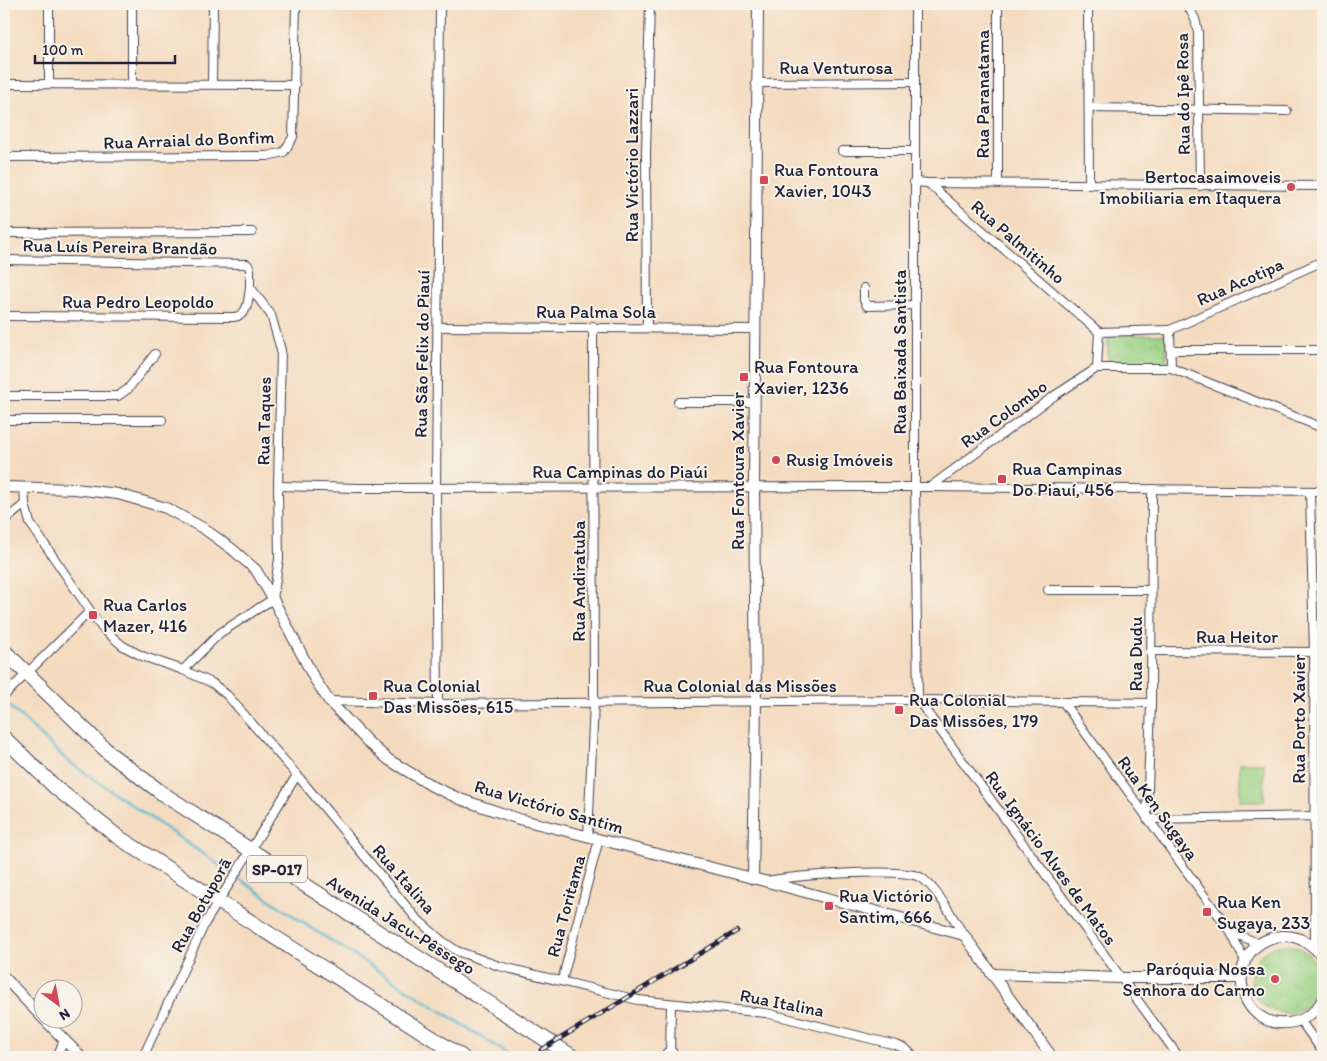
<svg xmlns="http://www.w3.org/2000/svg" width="1327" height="1061" font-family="Itim,sans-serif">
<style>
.grass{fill:#9bd284;stroke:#5e7a60}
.park{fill:url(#park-crowns);stroke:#5e7a60}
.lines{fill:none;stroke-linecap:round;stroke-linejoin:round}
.stream{stroke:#51b6d0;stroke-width:2.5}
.street-casing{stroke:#423e4f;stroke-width:10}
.secondary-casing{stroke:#423e4f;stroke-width:12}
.highway-casing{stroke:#423e4f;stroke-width:16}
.street{stroke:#fff;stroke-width:8}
.secondary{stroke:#fff;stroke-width:10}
.highway{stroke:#fff;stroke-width:14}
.rail-casing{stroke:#22223b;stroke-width:4.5}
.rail{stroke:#f7f3e8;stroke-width:2.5;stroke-dasharray:8;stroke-linecap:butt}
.poi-dot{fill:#d1495b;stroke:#f7f3e8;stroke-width:2}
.labels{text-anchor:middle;stroke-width:4;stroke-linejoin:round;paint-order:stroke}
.shield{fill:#f7f3e8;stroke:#62616f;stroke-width:1}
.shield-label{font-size:16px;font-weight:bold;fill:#22223b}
.street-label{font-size:18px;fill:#22223b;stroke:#f7f3e8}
.poi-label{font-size:18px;fill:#22223b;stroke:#f7f3e8;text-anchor:start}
</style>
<defs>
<pattern id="park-crowns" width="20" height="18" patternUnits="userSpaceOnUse" patternTransform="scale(1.25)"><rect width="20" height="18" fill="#9bd284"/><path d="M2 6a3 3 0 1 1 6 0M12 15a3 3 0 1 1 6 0" fill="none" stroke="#85b473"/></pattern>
</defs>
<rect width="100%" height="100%" fill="#f7f3e8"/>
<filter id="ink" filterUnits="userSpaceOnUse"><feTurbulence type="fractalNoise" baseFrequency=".02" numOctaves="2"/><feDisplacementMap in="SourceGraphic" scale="10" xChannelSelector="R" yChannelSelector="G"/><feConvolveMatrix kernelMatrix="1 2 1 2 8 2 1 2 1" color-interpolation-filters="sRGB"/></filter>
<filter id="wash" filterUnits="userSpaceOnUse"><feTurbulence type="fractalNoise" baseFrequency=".0096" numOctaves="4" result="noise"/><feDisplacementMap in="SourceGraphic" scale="20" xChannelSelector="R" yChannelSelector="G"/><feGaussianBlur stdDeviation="1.12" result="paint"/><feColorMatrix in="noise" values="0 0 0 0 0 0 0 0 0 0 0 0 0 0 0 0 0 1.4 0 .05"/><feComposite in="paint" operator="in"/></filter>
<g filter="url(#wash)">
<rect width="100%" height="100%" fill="#f4dbbf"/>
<rect class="grass" x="1240" y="763" width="24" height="38"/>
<g class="park">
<path d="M1108,334L1166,335V366H1108Z"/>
<circle cx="1285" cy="979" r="34"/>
</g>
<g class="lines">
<path class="stream" d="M4,701L68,761L308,926L513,1057"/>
</g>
</g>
<g filter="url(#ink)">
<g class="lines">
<g class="street-casing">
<g id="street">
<path d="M132,4V84"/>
<path d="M915,4V487L918,700L1179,1057"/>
<path d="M1088,4L1089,185"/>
<path d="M1187,4L1195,19L1198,32L1200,186"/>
<path d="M212,83L213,4"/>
<path d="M756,83L915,82"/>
<path d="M4,84L295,85"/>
<path d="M49,84V4"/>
<path d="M1089,108L1287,111"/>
<path d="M842,151H915"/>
<path d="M4,157L267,156L284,152L293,137L296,4"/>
<path d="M914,182L928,183L1099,332"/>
<path d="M928,183L1323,186"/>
<path d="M998,184V4"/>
<path d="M4,233L252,232"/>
<path d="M4,260L247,264L250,268V287L271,315L281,350L278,486L279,559L273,599L220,633L183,670"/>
<path d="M864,288V300L867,306L915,305"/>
<path d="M4,316L234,317C249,315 248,300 250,287"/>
<path d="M438,327L755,329"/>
<path d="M647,327L646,153L650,4"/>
<path d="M1170,330L1323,261"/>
<path d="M1171,350H1323"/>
<path d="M1171,368L1170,330L1099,332L1097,368H1171L1323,428"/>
<path d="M4,396H118L128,389L155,354"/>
<path d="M678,402H754"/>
<path d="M4,420H162"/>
<path d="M278,486L359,488L930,487L1323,491"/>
<path d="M930,487L1054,396L1097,368"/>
<path d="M24,488L25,504L30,523L102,628L123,646L142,656L183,670L212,683L227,695L297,775L416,918L441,940L457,951L499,966L638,1000L766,1013L896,1045L906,1049L914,1057"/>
<path d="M1152,489L1151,703L1147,819L1323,816"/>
<path d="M1310,491L1314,652L1315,948"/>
<path d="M4,521L25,504"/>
<path d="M1048,590H1151"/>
<path d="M1151,651L1323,652"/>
<path d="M4,696L89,612"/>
<path d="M329,701L438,704L918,700L1151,703"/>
<path d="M1063,702L1230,931L1245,961"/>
<path d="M438,704L436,488L440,4"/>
<path d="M588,836L594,702L593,326"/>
<path d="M766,881C793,876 899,867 920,877C936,886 954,920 964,935"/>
<path d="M1230,931L1259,944"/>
<path d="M562,981L599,839"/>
<path d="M1300,1020L1323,1052"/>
<path d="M57,1057L64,1040"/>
<path d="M143,1057L205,923L297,775"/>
<path d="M670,1057L671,1004"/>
</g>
</g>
<g class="secondary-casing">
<g id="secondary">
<path d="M4,487L75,489L118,494L166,508L203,528L232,549L256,570L273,599L314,678L329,701L368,742L389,760L432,786L460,799L519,819L764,881L964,935L1052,1057"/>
<path d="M753,879L756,702L754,487L758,4"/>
<path d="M1323,959C1315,945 1299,935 1282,936C1219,943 1235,1035 1294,1022C1307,1019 1317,1010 1323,999"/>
<path d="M991,974L1121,978H1241"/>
<path d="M4,977L42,1017"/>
<path d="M43,1018L81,1057"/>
</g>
</g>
<g class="highway-casing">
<g id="highway">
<path d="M4,651L110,754L163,794L573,1057"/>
<path d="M4,738L56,788L118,837L462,1057"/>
<path d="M667,1057L670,1054"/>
</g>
</g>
<use href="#street" class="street"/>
<use href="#secondary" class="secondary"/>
<use href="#highway" class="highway"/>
<g class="rail-casing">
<path id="rail" d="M541,1050L737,931"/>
</g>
<use href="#rail" class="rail"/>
</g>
</g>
<g class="poi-dot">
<rect x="759" y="175" width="10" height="10" rx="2.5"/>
<circle cx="1291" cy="187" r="5"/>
<rect x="739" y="372" width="10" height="10" rx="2.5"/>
<circle cx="776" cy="460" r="5"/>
<rect x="997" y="474" width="10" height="10" rx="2.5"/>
<rect x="88" y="610" width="10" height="10" rx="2.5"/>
<rect x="368" y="691" width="10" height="10" rx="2.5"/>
<rect x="894" y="705" width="10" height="10" rx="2.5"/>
<rect x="824" y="901" width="10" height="10" rx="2.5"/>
<rect x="1202" y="907" width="10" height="10" rx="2.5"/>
<circle cx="1275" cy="979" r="5"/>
</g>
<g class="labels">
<rect class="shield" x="247" y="855.5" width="60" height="27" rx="4"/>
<g class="shield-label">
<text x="277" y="875">SP-017</text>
</g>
<g class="street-label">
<text x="836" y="74">Rua Venturosa</text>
<text transform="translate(983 94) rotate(-90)" y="6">Rua Paranatama</text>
<text transform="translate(1183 94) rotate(-91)" y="6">Rua do Ipê Rosa</text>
<text transform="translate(189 140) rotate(-2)" y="6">Rua Arraial do Bonfim</text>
<text transform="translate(632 165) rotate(-90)" y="6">Rua Victório Lazzari</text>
<text transform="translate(1018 242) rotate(41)" y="6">Rua Palmitinho</text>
<text transform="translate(120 247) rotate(1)" y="6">Rua Luís Pereira Brandão</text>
<text transform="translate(1240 282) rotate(-24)" y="6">Rua Acotipa</text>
<text x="138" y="308">Rua Pedro Leopoldo</text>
<text x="596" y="318">Rua Palma Sola</text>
<text transform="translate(900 352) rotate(-90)" y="6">Rua Baixada Santista</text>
<text transform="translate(422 354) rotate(-89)" y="6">Rua São Felix do Piauí</text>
<text transform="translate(1004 414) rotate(-36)" y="6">Rua Colombo</text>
<text transform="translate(264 421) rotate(-89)" y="6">Rua Taques</text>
<text transform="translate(738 471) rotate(-90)" y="6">Rua Fontoura Xavier</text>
<text x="620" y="478">Rua Campinas do Piaúi</text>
<text transform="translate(579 581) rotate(-90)" y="6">Rua Andiratuba</text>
<text x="1237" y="643">Rua Heitor</text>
<text transform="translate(1136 654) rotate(-90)" y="6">Rua Dudu</text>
<text x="740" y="692">Rua Colonial das Missões</text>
<text transform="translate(1299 719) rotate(-90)" y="6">Rua Porto Xavier</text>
<text transform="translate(549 807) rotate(16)" y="6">Rua Victório Santim</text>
<text transform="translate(1158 808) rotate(54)" y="6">Rua Ken Sugaya</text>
<text transform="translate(1051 858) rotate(54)" y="6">Rua Ignácio Alves de Matos</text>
<text transform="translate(404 879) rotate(49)" y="6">Rua Italina</text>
<text transform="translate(201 905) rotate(-61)" y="6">Rua Botuporã</text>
<text transform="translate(566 906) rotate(-75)" y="6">Rua Toritama</text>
<text transform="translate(401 925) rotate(32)" y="6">Avenida Jacu-Pêssego</text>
<text transform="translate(782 1003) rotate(11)" y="6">Rua Italina</text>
</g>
<g class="poi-label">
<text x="774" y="176">Rua Fontoura<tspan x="774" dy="21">Xavier, 1043</tspan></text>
<text x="1281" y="183" text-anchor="end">Bertocasaimoveis<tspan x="1281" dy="21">Imobiliaria em Itaquera</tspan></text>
<text x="754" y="373">Rua Fontoura<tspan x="754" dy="21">Xavier, 1236</tspan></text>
<text x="786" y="466">Rusig Imóveis</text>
<text x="1012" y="475">Rua Campinas<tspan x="1012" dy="21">Do Piauí, 456</tspan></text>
<text x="103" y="611">Rua Carlos<tspan x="103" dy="21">Mazer, 416</tspan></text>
<text x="383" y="692">Rua Colonial<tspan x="383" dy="21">Das Missões, 615</tspan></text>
<text x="909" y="706">Rua Colonial<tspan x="909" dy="21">Das Missões, 179</tspan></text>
<text x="839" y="902">Rua Victório<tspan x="839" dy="21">Santim, 666</tspan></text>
<text x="1217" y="908">Rua Ken<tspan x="1217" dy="21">Sugaya, 233</tspan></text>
<text x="1265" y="975" text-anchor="end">Paróquia Nossa<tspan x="1265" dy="21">Senhora do Carmo</tspan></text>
</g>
</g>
<rect width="1327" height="1061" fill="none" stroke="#f7f3e8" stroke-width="20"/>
<g transform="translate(58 1004) rotate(148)"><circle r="24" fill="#f7f3e8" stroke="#a29fa3"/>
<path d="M0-4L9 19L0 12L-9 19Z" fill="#d1495b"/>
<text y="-8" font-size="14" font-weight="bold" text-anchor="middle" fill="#22223b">N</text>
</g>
<path d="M35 55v8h140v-8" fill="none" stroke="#22223b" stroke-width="2.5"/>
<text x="42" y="55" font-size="15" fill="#22223b" stroke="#f7f3e8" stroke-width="4" paint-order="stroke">100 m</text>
</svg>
